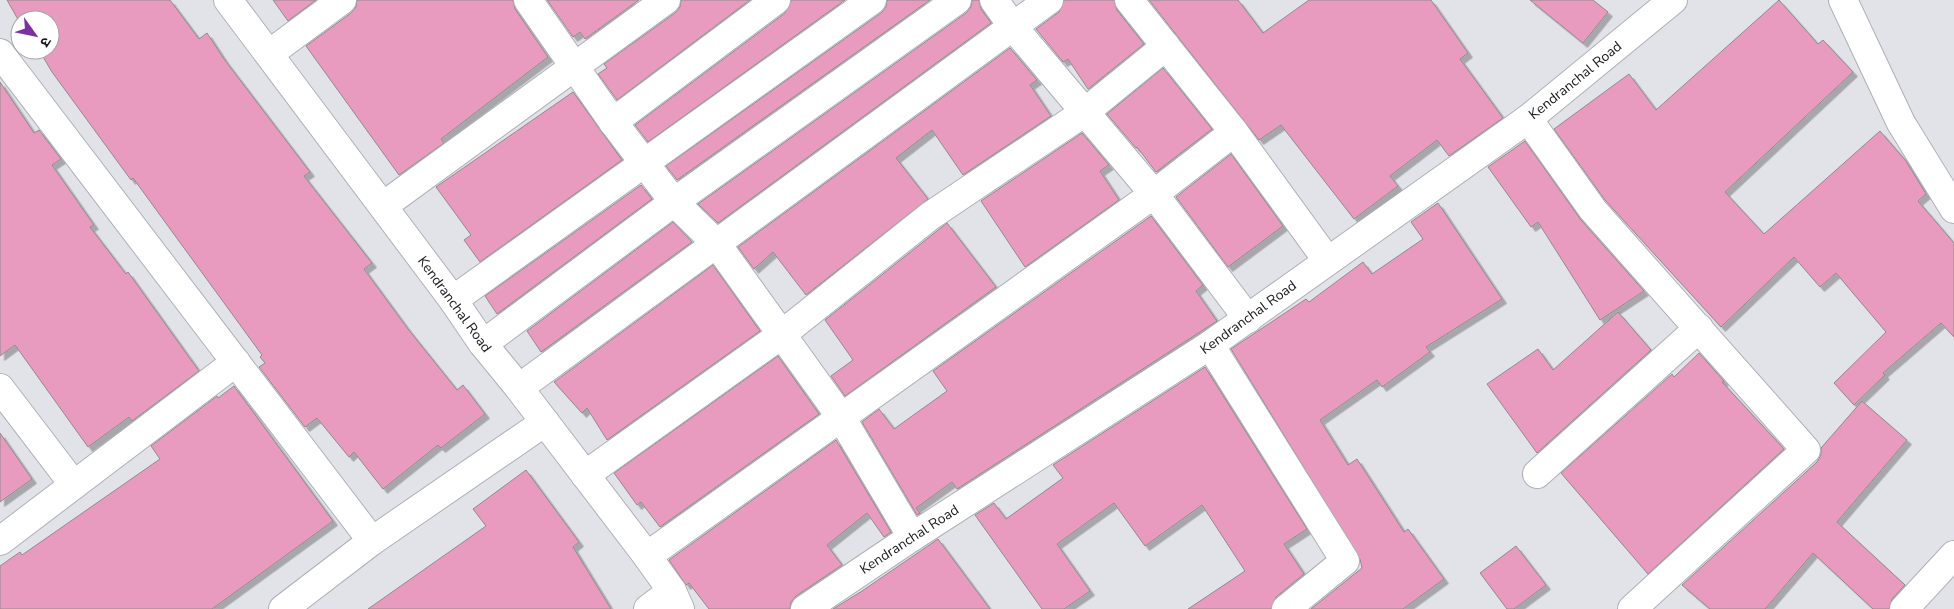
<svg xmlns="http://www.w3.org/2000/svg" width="1954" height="609" font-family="'Nunito Sans','Noto Sans Devanagari',sans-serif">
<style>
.building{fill:#e99bbf;stroke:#918a8d;filter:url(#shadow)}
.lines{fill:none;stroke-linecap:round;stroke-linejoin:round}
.street-casing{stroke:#afb0b6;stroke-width:30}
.secondary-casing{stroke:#afb0b6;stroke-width:30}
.street{stroke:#fff;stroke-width:28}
.secondary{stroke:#fff;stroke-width:28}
.labels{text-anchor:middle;stroke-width:4;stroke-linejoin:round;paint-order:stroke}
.street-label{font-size:14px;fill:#1a1a1d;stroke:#fff}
</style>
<defs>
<filter id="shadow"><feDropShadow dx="4.5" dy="4.5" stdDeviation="0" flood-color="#0004"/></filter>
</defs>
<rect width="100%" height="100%" fill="#e2e3e9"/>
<g class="building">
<path d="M7,0H170L199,39L207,33L224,59L310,172L304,176L372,263L364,269L408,329L457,390L463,385L485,414L441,448L438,445L383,489L354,452L349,457L317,418L305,427L259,367L265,363L260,357L262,355L133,178L131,180L52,72L39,50H50V20H20V23Z"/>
<path d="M273,0H316L288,21Z"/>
<path d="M357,0H513L515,9L548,57L441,139L444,143L399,175L306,46L351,13L356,7Z"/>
<path d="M547,0H639L585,39L580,32L573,37Z"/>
<path d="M681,0H750L617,100L598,74L607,68L604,64L675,13L680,7Z"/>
<path d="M791,0H845L648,142L635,125L785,13Z"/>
<path d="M887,0H930L677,180L666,166L881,13L886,7Z"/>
<path d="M972,0H979L981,9L991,23L718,223L698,204L966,13L971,7Z"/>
<path d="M1064,0H1114L1117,10L1144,44L1088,89L1068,59L1063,62L1036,29L1059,12Z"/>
<path d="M1149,0H1238L1263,33L1309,0H1431L1468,53L1460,59L1503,118L1449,156L1437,140L1390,176L1398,186L1354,219L1281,125L1259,140Z"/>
<path d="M1530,0H1593L1608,12L1583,43Z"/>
<path d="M1779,0L1818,44L1823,40L1853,72L1725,192L1764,234L1880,131L1906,161L1926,194L1918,201L1954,243V337L1941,323L1883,373L1885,375L1854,405L1834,383L1886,332L1836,273L1820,287L1794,257L1721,327L1605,200L1554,129L1629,74L1656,110Z"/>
<path d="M1010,48L1037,80L1030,85L1051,116L963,175L932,130L896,158L928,199L806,295L773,252L754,269L738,247Z"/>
<path d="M1163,68L1212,129L1156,172L1137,147L1136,148L1107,114Z"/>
<path d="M0,82L34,133L39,130L61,159L52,165L94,225L90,227L126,274L128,272L199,371L132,421L129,417L88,447L15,345L0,356Z"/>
<path d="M573,92L622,160L480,262L464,240L471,235L436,187Z"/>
<path d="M1082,133L1109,165L1100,171L1119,200L1025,267L981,201Z"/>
<path d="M1525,141L1581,220L1644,291L1600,320L1538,222L1531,227L1488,167Z"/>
<path d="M1231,154L1283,226L1228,267L1176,197Z"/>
<path d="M641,185L652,199L497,314L485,296Z"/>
<path d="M1438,203L1502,299L1426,347L1430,352L1382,387L1377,380L1320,420L1348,465L1357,459L1404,532L1408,529L1444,579L1403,609H1311L1362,568L1360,559L1231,349L1306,299L1309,302L1363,262L1372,274L1423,239L1411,222Z"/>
<path d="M1151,216L1203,285L1196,291L1217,321L957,489L952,482L916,508L920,513L917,515L862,422L879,409L894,429L947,391L933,371Z"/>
<path d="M673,222L692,242L541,352L527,331Z"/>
<path d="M947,223L996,287L845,396L831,376L853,360L825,320Z"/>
<path d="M713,265L760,331L607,440L587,408L582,413L554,382Z"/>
<path d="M1618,312L1651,350L1537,453L1487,384L1538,349L1553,370Z"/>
<path d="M1699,353L1724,381L1722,382L1784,449L1648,574L1561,473L1672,374L1674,377Z"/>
<path d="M778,356L819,414L660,527L641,502L637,505L614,473Z"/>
<path d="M1205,367L1307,529L1284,544L1304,574L1276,597L1271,609H1188L1245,571L1202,505L1145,546L1114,503L1057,544L1090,591L1064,609H1042L975,515L994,503L1006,519L1063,478L1053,465Z"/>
<path d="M234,386L333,521L212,609H0V566L20,552L22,555L160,459L151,446L217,396L218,398Z"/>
<path d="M1862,401L1907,440L1837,522L1905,585L1892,599L1889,609H1873L1813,553L1765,609H1710L1682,585L1817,462L1821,455V448Z"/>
<path d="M0,433L32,479L0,502Z"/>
<path d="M836,440L891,532L884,537L867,513L827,545L842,565L796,596L791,602L790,609H709L689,583L686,585L669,560Z"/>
<path d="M526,470L579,542L573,547L611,609H368L486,526L473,509Z"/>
<path d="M938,539L990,609H833L862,591Z"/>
<path d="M1516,546L1546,585L1514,609H1507L1480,573Z"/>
</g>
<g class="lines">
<g class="street-casing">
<g id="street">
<path d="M528,0L613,122L674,202L716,243L841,417L912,537"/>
<path d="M994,0L1014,28L1154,194L1248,319"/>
<path d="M1129,0L1234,132L1327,260"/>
<path d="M1843,0L1901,123L1954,209"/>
<path d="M0,53L372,541"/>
<path d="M269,54L342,0"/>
<path d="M1528,119L1593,210L1806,450L1632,609"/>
<path d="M613,122L776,0"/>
<path d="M383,206L666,0"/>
<path d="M453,300L872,0"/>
<path d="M483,344L674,202L957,0"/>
<path d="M1210,345L1345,561L1286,609"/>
<path d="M0,388L74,485"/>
<path d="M519,388L1049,0"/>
<path d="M1537,474L1699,328"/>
<path d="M585,475L781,335L930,216L1085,112L1166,46"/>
<path d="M0,541L236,362"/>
<path d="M647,556L1154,194L1234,132"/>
<path d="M283,609L372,541L545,422"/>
<path d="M648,609L672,591"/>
<path d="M1904,609L1954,555"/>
</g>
</g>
<g class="secondary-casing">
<g id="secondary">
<path d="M228,0L453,300L483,344L519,388L647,556L672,591L680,609"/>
<path d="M805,609L912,537L1210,345L1528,119L1673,0"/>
</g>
</g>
<use href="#street" class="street"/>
<use href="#secondary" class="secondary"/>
</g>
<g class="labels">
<g class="street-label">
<text transform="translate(1575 80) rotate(-39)" y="5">Kendranchal Road</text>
<text transform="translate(455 304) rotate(54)" y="5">Kendranchal Road</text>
<text transform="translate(1248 317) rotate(-36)" y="5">Kendranchal Road</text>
<text transform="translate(909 539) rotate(-33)" y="5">Kendranchal Road</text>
</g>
</g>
<g transform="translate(35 35) rotate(123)"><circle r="24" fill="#ffffff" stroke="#a3a3a5"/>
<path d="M0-4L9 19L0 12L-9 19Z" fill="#7c30a1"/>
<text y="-8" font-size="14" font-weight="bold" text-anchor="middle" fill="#1a1a1d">उ</text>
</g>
</svg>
